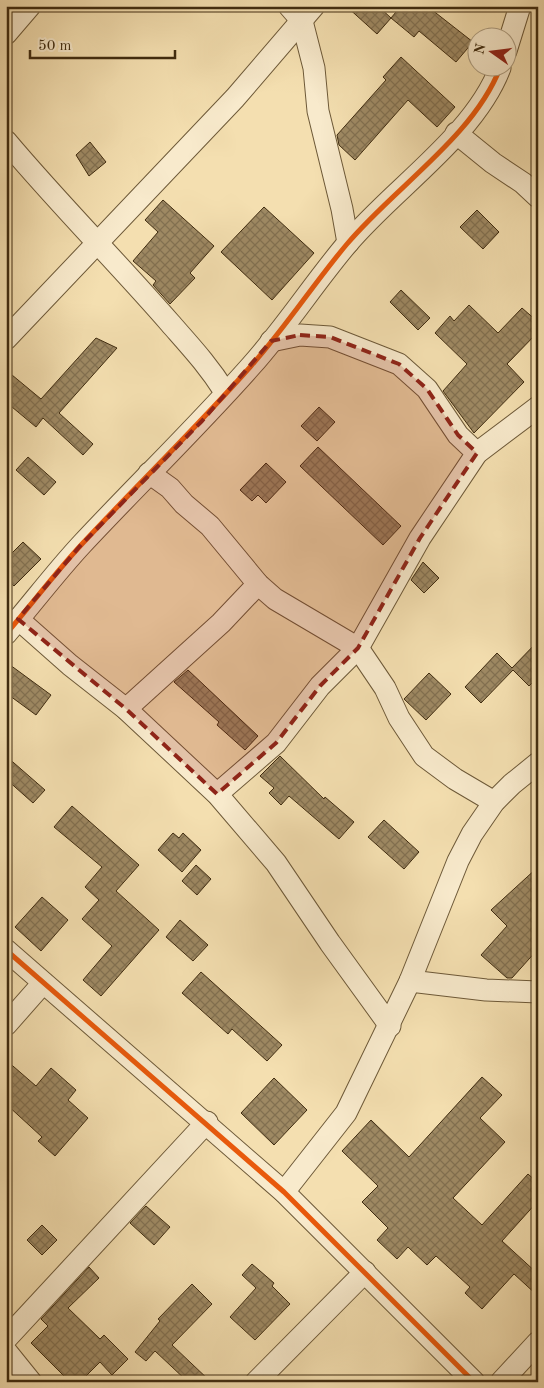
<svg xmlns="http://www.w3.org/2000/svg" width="544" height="1388" font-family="'Old Standard TT',serif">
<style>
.building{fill:url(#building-cross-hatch);stroke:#402c10}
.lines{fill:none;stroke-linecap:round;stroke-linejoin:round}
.minor-casing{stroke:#6d5938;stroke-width:23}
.minor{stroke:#f8eacc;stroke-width:21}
.cycleway-casing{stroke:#f8eacc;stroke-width:8}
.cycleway{stroke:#e8590c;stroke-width:5}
.marked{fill:#8f2418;fill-opacity:0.2;stroke:#8f2418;stroke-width:4;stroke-dasharray:10 6;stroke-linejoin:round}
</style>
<defs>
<pattern id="building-cross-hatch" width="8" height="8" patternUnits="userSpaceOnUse" patternTransform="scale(1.25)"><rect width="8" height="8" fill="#9e8963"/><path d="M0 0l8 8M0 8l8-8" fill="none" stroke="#827050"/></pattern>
</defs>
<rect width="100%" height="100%" fill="#f4dfb0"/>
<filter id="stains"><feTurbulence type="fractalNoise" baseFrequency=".004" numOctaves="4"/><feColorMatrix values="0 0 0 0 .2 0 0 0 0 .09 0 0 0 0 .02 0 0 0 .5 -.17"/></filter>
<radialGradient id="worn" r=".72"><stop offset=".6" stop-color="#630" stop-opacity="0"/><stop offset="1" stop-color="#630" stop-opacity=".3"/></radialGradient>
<g class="building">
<path d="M346,6H378L391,18L377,34Z"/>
<path d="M401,6H427L473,42L456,62L419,31L414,37L391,18Z"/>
<path d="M401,57L455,107L437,127L408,100L355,160L339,145L337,135L386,80L383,77Z"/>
<path d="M90,142L106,162L89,176L76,155Z"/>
<path d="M163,200L214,246L190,273L195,278L170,304L153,285L156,281L133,261L158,232L145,220Z"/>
<path d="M264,207L314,253L272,300L221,252Z"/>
<path d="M477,210L499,232L483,249L460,227Z"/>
<path d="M401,290L430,318L418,330L390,302Z"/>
<path d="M469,305L498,333L522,308L538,322V332L507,364L524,382L474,433L443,391L467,364L435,333L450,316L454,321Z"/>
<path d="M96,338L117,348L59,413L93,444L83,455L43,418L36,427L6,402V370L41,399Z"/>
<path d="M319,407L335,422L317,441L301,426Z"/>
<path d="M318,447L401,526L383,545L300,466Z"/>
<path d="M28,457L56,482L44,495L16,470Z"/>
<path d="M266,463L286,482L266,503L258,495L252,501L240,490Z"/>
<path d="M23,542L41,559L14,586L6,579V559Z"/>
<path d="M423,562L439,578L424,593L411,580Z"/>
<path d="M538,641V677L529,686L513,670L481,703L465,687L497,653L512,668Z"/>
<path d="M6,662L51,695L36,715L6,693Z"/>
<path d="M188,670L258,736L245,750L217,725L219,722L174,682Z"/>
<path d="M429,673L451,694L426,720L404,699Z"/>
<path d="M6,756L45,790L33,803L6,779Z"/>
<path d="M280,756L324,799L325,797L354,822L339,839L289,796L281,805L269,793L274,788L260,776Z"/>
<path d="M72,806L139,865L116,891L159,930L101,996L83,980L112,946L82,919L99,900L85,887L102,867L54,827Z"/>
<path d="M384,820L419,852L404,869L368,837Z"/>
<path d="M173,833L179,838L183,833L201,850L182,872L158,850Z"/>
<path d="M196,865L211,879L197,895L182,881Z"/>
<path d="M538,867V949L512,978H507L481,955L507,926L491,910Z"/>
<path d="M42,897L68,920L41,951L15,927Z"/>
<path d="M180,920L208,945L193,961L166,937Z"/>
<path d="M201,972L282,1045L267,1061L232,1029L228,1034L182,993Z"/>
<path d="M6,1060L36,1086L51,1068L76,1090L68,1100L88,1118L55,1156L38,1141L42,1137L6,1104Z"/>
<path d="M482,1077L502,1095L480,1118L505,1142L453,1198L482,1225L528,1174L538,1183V1201L502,1241L538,1274V1296L514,1274L482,1309L465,1293L470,1287L436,1256L427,1265L408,1247L397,1259L377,1240L388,1228L362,1202L378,1186L342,1151L371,1120L409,1157Z"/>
<path d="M274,1078L307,1110L274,1145L241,1113Z"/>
<path d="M146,1206L170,1227L154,1245L130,1223Z"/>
<path d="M42,1225L57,1240L42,1255L27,1240Z"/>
<path d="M252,1264L274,1283L272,1286L290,1304L255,1340L230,1317L256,1288L242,1275Z"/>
<path d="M89,1267L99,1278L68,1308L100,1339L104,1335L128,1359L112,1375L100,1362L80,1382H70L31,1343L48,1326L41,1319Z"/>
<path d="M192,1284L212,1304L172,1345L211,1382H188L155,1351L146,1361L135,1352L160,1321L158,1319Z"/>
</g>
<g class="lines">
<g class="minor-casing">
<g id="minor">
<path d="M289,6L302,21L314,68L318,111L342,209L348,243"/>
<path d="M6,34L30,6"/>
<path d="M506,51L520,6"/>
<path d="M456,133L493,163L523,183L538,197"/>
<path d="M6,141C59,204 117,262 170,323C191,347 208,365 225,392"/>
<path d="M6,339L235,98L314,6"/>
<path d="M271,341L300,335L330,337L399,364L427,389L458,435L477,453"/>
<path d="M149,473L170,488L184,504L210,526L258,584L275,599L358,648L385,688L399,718L424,756L455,779L494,802"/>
<path d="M18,619L70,665L126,709L217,794L276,863L330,943L390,1026"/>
<path d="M6,634C32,604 55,573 82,544C138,484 197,427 251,366C286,327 314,283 347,244C394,188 474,136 500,68"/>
<path d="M126,709L221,623L258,584"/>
<path d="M217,794L276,743L320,686L358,648L420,538L477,453L538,407"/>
<path d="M6,950L284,1192L474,1382"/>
<path d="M410,981L486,990L538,992"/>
<path d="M6,1025L43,983"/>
<path d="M284,1192L346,1113L410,981L458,861L472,834L494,802L512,784L538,763"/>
<path d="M6,1339L207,1122"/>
<path d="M6,1351L31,1382"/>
<path d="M256,1382L365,1272"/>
<path d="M501,1382L538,1342"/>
</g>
</g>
<use href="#minor" class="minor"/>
<g class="cycleway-casing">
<g id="cycleway">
<path d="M6,634C32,604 55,573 82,544C138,484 197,427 251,366C286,327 314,283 347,244C394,188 474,136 500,68"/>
<path d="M6,950L284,1192L474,1382"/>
</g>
</g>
<use href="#cycleway" class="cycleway"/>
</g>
<path class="marked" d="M300,335L330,337L399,364L427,389L458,435L477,453L420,538L358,648L320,686L276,743L217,794L126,709L18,619L80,546L202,421L271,341Z"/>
<rect width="544" height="1388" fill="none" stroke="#f4dfb0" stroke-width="25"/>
<rect x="8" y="8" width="529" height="1373" fill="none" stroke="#402c10" stroke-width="2.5"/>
<rect x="12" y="12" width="519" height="1363" fill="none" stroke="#402c10"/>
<g transform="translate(492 52) rotate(284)"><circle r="24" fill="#f8eacc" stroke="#ae9e81"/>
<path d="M0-4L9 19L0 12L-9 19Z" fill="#8f2418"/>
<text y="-8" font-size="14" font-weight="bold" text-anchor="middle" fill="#402c10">N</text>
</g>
<path d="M30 50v8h145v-8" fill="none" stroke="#402c10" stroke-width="2.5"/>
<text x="38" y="50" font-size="15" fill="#402c10" stroke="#f8eacc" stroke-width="4" paint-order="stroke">50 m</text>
<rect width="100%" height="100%" filter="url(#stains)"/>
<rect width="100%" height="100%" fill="url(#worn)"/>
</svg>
